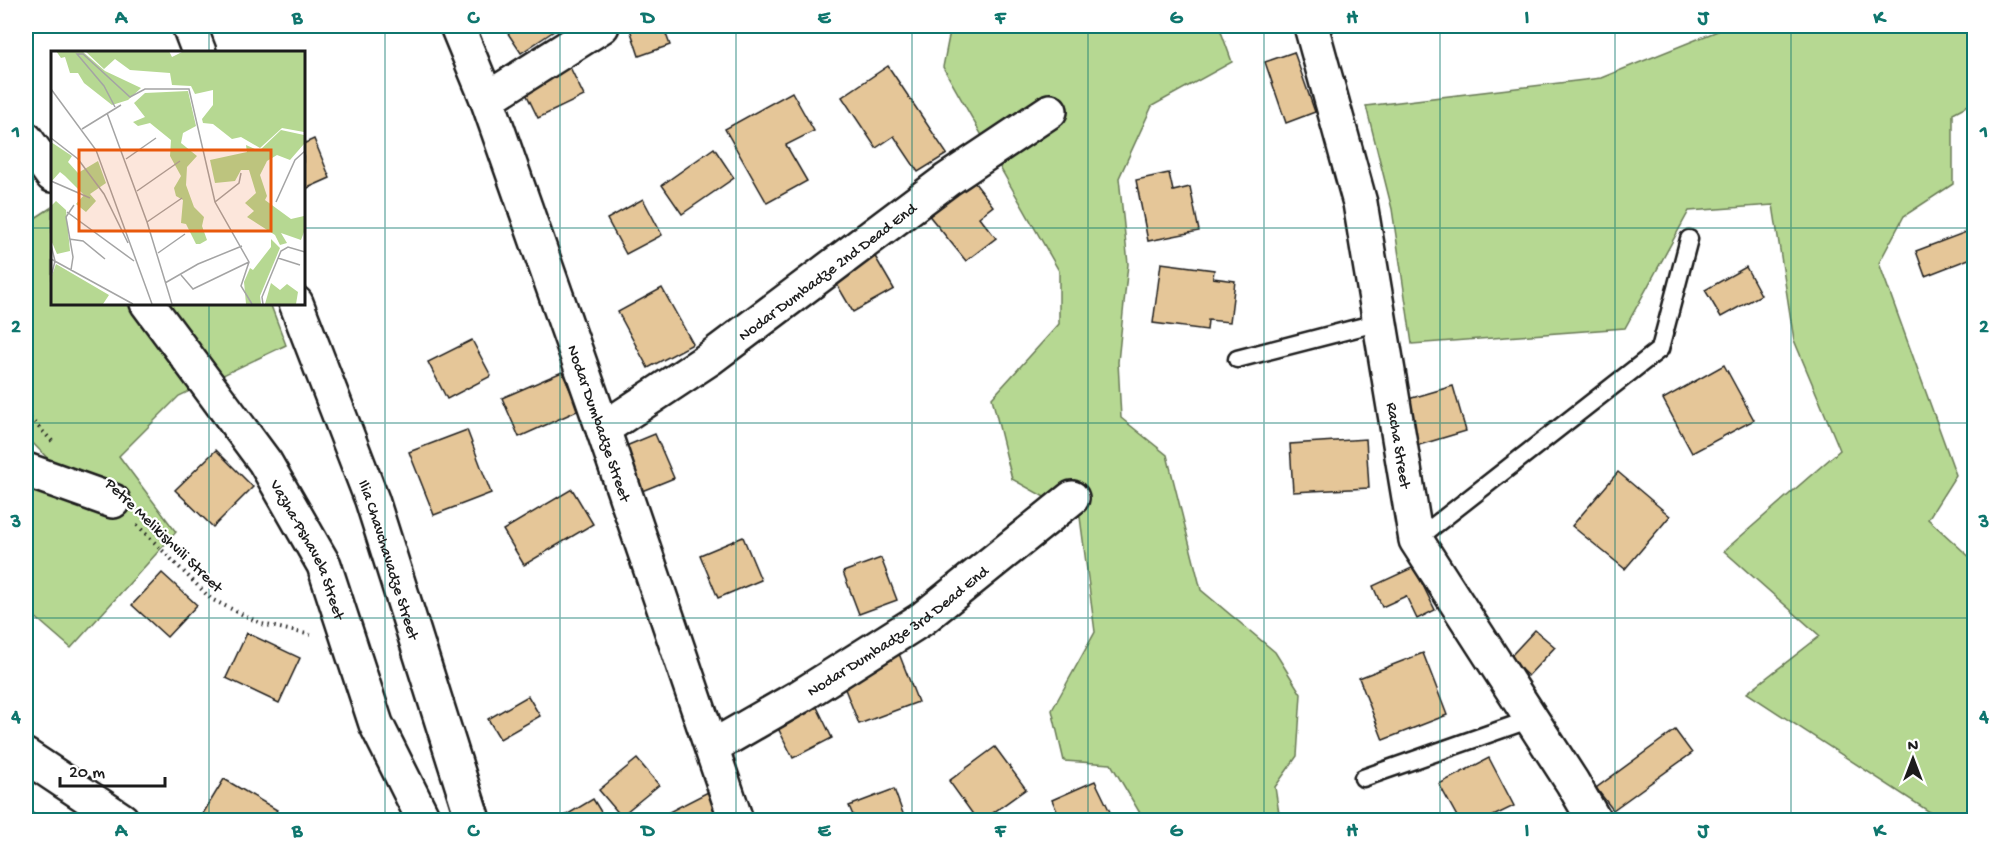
<svg xmlns="http://www.w3.org/2000/svg" width="2000" height="846" font-family="'Gochi Hand',sans-serif">
<style>
.green{fill:#b6d892;stroke:#697a57;stroke-width:1.5}
.building{fill:#e5c698;stroke:#1c1c1c;stroke-width:1.5}
.lines{fill:none;stroke-linecap:round;stroke-linejoin:round}
.service-casing{stroke:#1c1c1c;stroke-width:21}
.minor-casing{stroke:#1c1c1c;stroke-width:38}
.path{stroke:#1c1c1c;stroke-width:4;stroke-dasharray:1.5 4.5;stroke-linecap:butt}
.service{stroke:#fff;stroke-width:16}
.minor{stroke:#fff;stroke-width:33}
.grid{fill:none;stroke:#0f766e;stroke-width:1.5;stroke-opacity:0.55}
.labels{text-anchor:middle;stroke-width:4.5;stroke-linejoin:round;paint-order:stroke}
.street-label{font-size:16px;fill:#1c1c1c;stroke:#fff}
.inset-road{fill:none;stroke:#a4a4a4;stroke-width:1.5}
.view{fill:#e8590c;fill-opacity:0.15;stroke:#e8590c;stroke-width:3}
.inset-edge{fill:none;stroke:#1c1c1c;stroke-width:3}
.neatline{fill:none;stroke:#0f766e;stroke-width:2}
.grid-label{font-size:20px;text-anchor:middle;font-weight:bold;fill:#0f766e}
</style>
<rect width="100%" height="100%" fill="#fff"/>
<filter id="ink" filterUnits="userSpaceOnUse"><feTurbulence type="fractalNoise" baseFrequency=".0167" numOctaves="2"/><feDisplacementMap in="SourceGraphic" scale="12" xChannelSelector="R" yChannelSelector="G"/><feConvolveMatrix kernelMatrix="1 2 1 2 8 2 1 2 1" color-interpolation-filters="sRGB"/></filter>
<g filter="url(#ink)">
<g class="green">
<path d="M951,26H1151L1155,30L1187,26H1219L1232,62L1152,106L1119,178L1128,264L1118,362L1121,418L1167,455L1201,590L1275,652L1301,694L1297,756L1275,787L1280,820H1144L1111,764L1064,761L1052,710L1095,632L1080,517L1012,479L992,398L1059,324V271L943,67Z"/>
<path d="M1730,26H1974V102L1953,113V184L1904,216L1879,263L1956,475L1928,519L1974,561V820H1942L1747,693L1820,636L1724,551L1840,450L1794,340L1773,205L1689,211L1625,328L1412,344L1392,209L1366,106L1601,78Z"/>
<path d="M52,207V303H270L286,345L179,396L119,456L176,532L71,648L26,609V501L56,467L26,436V224Z"/>
</g>
<g class="building">
<path d="M503,26H559L560,27L521,53Z"/>
<path d="M629,26H663L670,45L639,56Z"/>
<path d="M1294,52L1315,112L1286,123L1265,62Z"/>
<path d="M567,61L584,96L538,118L521,83Z"/>
<path d="M888,66L947,154L918,172L894,136L876,148L842,97Z"/>
<path d="M792,92L814,131L786,145L807,181L767,203L725,129Z"/>
<path d="M314,139L330,178L303,190V144Z"/>
<path d="M714,148L734,178L682,214L662,185Z"/>
<path d="M1169,173L1173,191L1190,187L1199,231L1148,241L1136,180Z"/>
<path d="M971,178L993,206L979,217L996,238L966,261L927,213Z"/>
<path d="M643,199L662,235L626,254L607,219Z"/>
<path d="M1974,229V257L1925,276L1916,251Z"/>
<path d="M873,253L894,289L853,312L832,276Z"/>
<path d="M1161,263L1214,270L1213,278L1235,281L1230,322L1208,320L1207,330L1153,323Z"/>
<path d="M1746,267L1761,295L1721,317L1705,290Z"/>
<path d="M662,288L693,344L648,368L618,312Z"/>
<path d="M472,340L491,376L447,399L428,362Z"/>
<path d="M1724,365L1754,420L1692,453L1663,399Z"/>
<path d="M562,372L579,410L519,437L502,398Z"/>
<path d="M1453,386L1466,431L1419,445L1405,400Z"/>
<path d="M467,430L491,493L434,515L409,452Z"/>
<path d="M655,434L674,478L632,495L614,451Z"/>
<path d="M1366,439L1369,488L1293,492L1290,444Z"/>
<path d="M216,450L253,487L213,527L175,490Z"/>
<path d="M1618,472L1670,516L1625,569L1572,526Z"/>
<path d="M572,489L593,524L524,565L503,530Z"/>
<path d="M743,537L761,580L718,598L700,555Z"/>
<path d="M881,558L897,600L859,614L843,572Z"/>
<path d="M1414,567L1435,610L1417,619L1406,596L1382,607L1373,586Z"/>
<path d="M162,573L197,605L167,637L132,605Z"/>
<path d="M1535,630L1555,647L1528,676L1509,658Z"/>
<path d="M247,633L300,658L279,703L226,678Z"/>
<path d="M898,651L918,702L859,724L839,674Z"/>
<path d="M1423,653L1447,715L1383,740L1359,678Z"/>
<path d="M528,696L540,716L500,739L488,719Z"/>
<path d="M816,705L832,738L793,758L776,724Z"/>
<path d="M1675,730L1692,753L1613,810L1596,788Z"/>
<path d="M995,747L1026,789L983,820H977L949,781Z"/>
<path d="M1489,758L1514,806L1485,820H1459L1439,784Z"/>
<path d="M637,759L659,785L621,816L599,790Z"/>
<path d="M224,779L277,810L271,820H199Z"/>
<path d="M1095,781L1114,820H1061L1052,800Z"/>
<path d="M894,789L905,819L900,820H855L849,806Z"/>
<path d="M710,791L724,817L718,820H668L665,814Z"/>
<path d="M593,799L606,820H558Z"/>
<path d="M86,805L105,820H73Z"/>
<path d="M26,807L40,820H26Z"/>
</g>
<g class="lines">
<g class="service-casing">
<g id="service">
<path d="M1237,359L1380,322"/>
<path d="M1416,540L1660,349L1689,239"/>
<path d="M1363,778L1531,719"/>
</g>
</g>
<g class="minor-casing">
<g id="minor">
<path d="M189,26L199,52"/>
<path id="s1" d="M457,26L487,99L603,429L736,820"/>
<path id="s2" d="M1311,26L1360,203L1416,540L1572,782L1594,820"/>
<path d="M487,99L602,26"/>
<path d="M26,139L52,175"/>
<path id="s3" d="M147,303L265,462L324,565L376,724L424,820"/>
<path id="s4" d="M296,303L372,500L473,820"/>
<path id="s5" d="M603,429L709,359L947,180L1050,111"/>
<path d="M26,470L113,501"/>
<path id="s6" d="M712,747L799,697L922,619L1072,498"/>
<path d="M26,756L122,820"/>
</g>
</g>
<g class="path">
<path d="M26,414L53,442"/>
<path d="M137,525L211,599L262,624L311,635"/>
</g>
<use href="#service" class="service"/>
<use href="#minor" class="minor"/>
</g>
</g>
<path class="grid" d="M209,26V52M385,26V820M560,26V820M736,26V820M912,26V820M1088,26V820M1264,26V820M1440,26V820M1615,26V820M1791,26V820M26,228H52M303,228H1974M209,303V820M26,423H1974M26,618H1974"/>
<g class="labels">
<g class="street-label">
<text dy="6" stroke="none"><textPath href="#s5" startOffset="274">Nodar Dumbadze 2nd Dead End</textPath></text>
<text dy="6" stroke="none"><textPath href="#s1" startOffset="422">Nodar Dumbadze Street</textPath></text>
<text dy="6" stroke="none"><textPath href="#s2" startOffset="429">Racha Street</textPath></text>
<text transform="translate(165 534) rotate(44)" y="6">Petre Melikishvili Street</text>
<text dy="6" stroke="none"><textPath href="#s3" startOffset="296">Vazha-Pshavela Street</textPath></text>
<text dy="6" stroke="none"><textPath href="#s4" startOffset="273">Ilia Chavchavadze Street</textPath></text>
<text dy="6" stroke="none"><textPath href="#s6" startOffset="219">Nodar Dumbadze 3rd Dead End</textPath></text>
</g>
</g>
<g transform="translate(51 51)">
<rect width="254" height="254" fill="#fff"/>
<path d="M5,0H31L54,20L90,37L77,49L61,54L33,32L27,22H19L14,6L10,7ZM34,0H118L121,6L133,0H253V81L231,77L209,97L190,86L181,88L162,73L152,72L151,68L162,54V39L144,43L140,35L121,34L119,22L79,19L64,8L53,18ZM137,40L145,75L132,82L130,92L146,105L136,116L135,134L143,156L153,166L151,175L156,189L149,193H145L135,173L130,172L132,149L125,145L123,137L130,125L119,105L120,89L99,72L87,75L82,71L94,66L83,52L94,42ZM230,79L253,84V93L239,109L226,104L216,110L209,124L216,145L214,149L240,168L253,165V181L250,189L230,182L236,192L229,194L224,184L196,166L203,160L194,152L205,142L198,119H190L184,130L164,132L159,109L196,101L195,94L208,100ZM0,91L21,105L17,111L27,122L47,110L55,132L39,143L45,150L35,161L25,153L33,144L14,125L9,121L0,131ZM5,150L15,159L19,200L6,203L0,189V155ZM220,188L229,197L209,245L210,253H195L193,231L199,217L202,219L220,196ZM5,213L58,244L52,253H0V227ZM220,232L229,239L236,233L247,241L245,253H214Z" fill="#b6d892"/>
<path class="inset-road" d="M0,38L45,99L101,253M64,56L53,35L26,3H32L79,46L94,38H138L164,151L198,211L190,235L201,253M56,62L96,171L121,253M31,78L70,54M0,87L27,108L53,143L77,192M75,108L105,87M0,130L39,147M86,140L129,110M164,151L188,132L190,122M225,151L244,109L254,100M16,161L83,210M96,171L131,147M18,188L32,190L54,208M0,194L4,210L0,226M107,202L134,183M227,207L249,214M0,208L82,253M20,219L22,206L15,166L23,154M130,224L142,238L198,211M114,232L147,213L191,195M212,253L211,246L230,200L237,196L254,201"/>
<path class="view" d="M28,99H220V180H28Z"/>
<rect width="254" height="254" class="inset-edge"/>
</g>
<rect width="2000" height="846" fill="none" stroke="#fff" stroke-width="66"/>
<g transform="translate(1913 759)" stroke="#ffffff" stroke-width="4.5" paint-order="stroke">
<path d="M0-4.5L10 22L0 15L-10 22Z" fill="#1c1c1c"/>
<text y="-9" font-size="16" font-weight="bold" text-anchor="middle" fill="#1c1c1c">N</text>
</g>
<path d="M60 777v9h105v-9" fill="none" stroke="#1c1c1c" stroke-width="3"/>
<text x="69" y="777" font-size="18" fill="#1c1c1c" stroke="#ffffff" stroke-width="4.5" paint-order="stroke">20 m</text>
<rect x="33" y="33" width="1934" height="780" class="neatline"/>
<g class="grid-label">
<text x="121" y="23">A</text>
<text x="297" y="23">B</text>
<text x="473" y="23">C</text>
<text x="648" y="23">D</text>
<text x="824" y="23">E</text>
<text x="1000" y="23">F</text>
<text x="1176" y="23">G</text>
<text x="1352" y="23">H</text>
<text x="1527" y="23">I</text>
<text x="1703" y="23">J</text>
<text x="1879" y="23">K</text>
<text x="16" y="137">1</text>
<text x="1984" y="137">1</text>
<text x="16" y="332">2</text>
<text x="1984" y="332">2</text>
<text x="16" y="527">3</text>
<text x="1984" y="527">3</text>
<text x="16" y="722">4</text>
<text x="1984" y="722">4</text>
<text x="121" y="836">A</text>
<text x="297" y="836">B</text>
<text x="473" y="836">C</text>
<text x="648" y="836">D</text>
<text x="824" y="836">E</text>
<text x="1000" y="836">F</text>
<text x="1176" y="836">G</text>
<text x="1352" y="836">H</text>
<text x="1527" y="836">I</text>
<text x="1703" y="836">J</text>
<text x="1879" y="836">K</text>
</g>
</svg>
